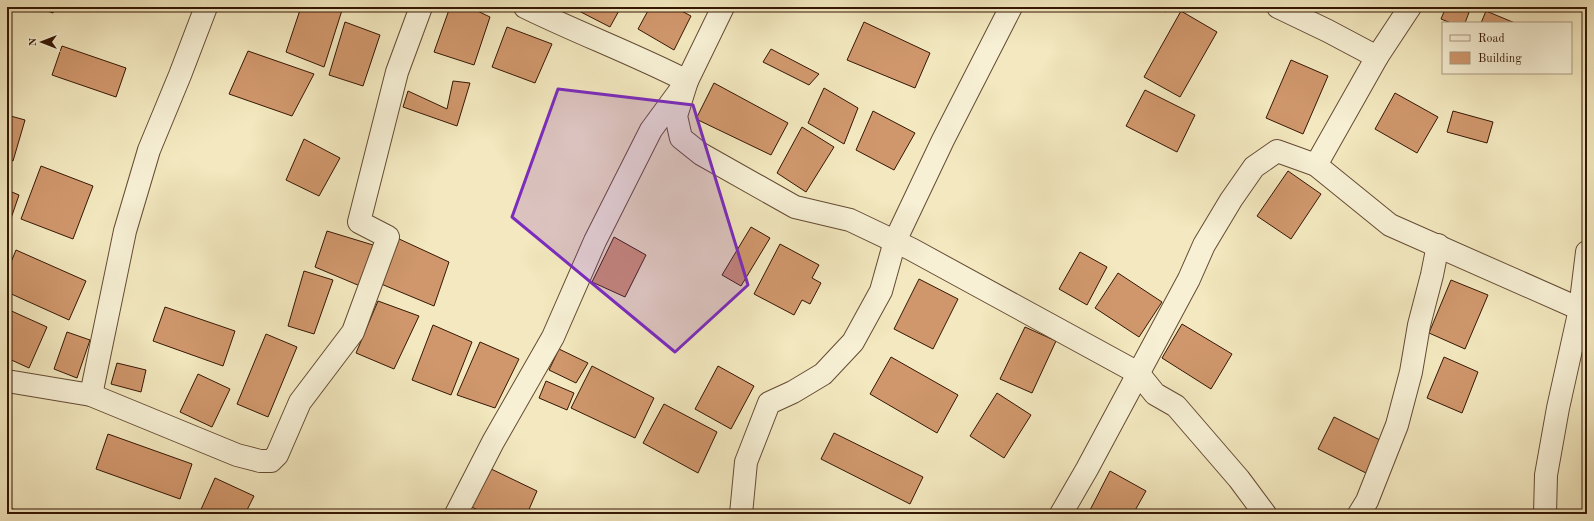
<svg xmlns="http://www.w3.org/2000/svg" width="1594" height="521" font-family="'Old Standard TT',serif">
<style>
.building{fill:#d0976c;stroke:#351704}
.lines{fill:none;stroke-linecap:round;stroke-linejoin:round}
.street-casing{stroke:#644b33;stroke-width:24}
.street{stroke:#f7f0d5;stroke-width:22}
.marked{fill:#7b2cbf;fill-opacity:0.2;stroke:#7b2cbf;stroke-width:3;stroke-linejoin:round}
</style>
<rect width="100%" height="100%" fill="#f3e8bf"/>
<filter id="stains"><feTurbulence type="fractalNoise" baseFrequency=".005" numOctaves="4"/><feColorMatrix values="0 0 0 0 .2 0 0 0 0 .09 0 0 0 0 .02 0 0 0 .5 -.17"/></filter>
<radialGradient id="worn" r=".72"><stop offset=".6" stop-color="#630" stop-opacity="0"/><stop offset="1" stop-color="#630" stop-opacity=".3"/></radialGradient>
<g class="building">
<path d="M36,7H55L53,13Z"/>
<path d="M301,7H343L324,67L286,52Z"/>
<path d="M450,7H469L490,17L474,65L434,52Z"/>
<path d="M578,7H621L610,27L577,10Z"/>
<path d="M650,7H674L691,16L674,50L638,29Z"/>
<path d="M1156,7H1169L1166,12Z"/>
<path d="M1446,7H1471L1465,23H1451L1441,19Z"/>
<path d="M1181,11L1217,32L1180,97L1144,77Z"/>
<path d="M1486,11L1515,23H1481Z"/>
<path d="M345,22L380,35L363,86L329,75Z"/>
<path d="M864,22L930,53L915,88L847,60Z"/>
<path d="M507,27L552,44L535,83L492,67Z"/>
<path d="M62,46L126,68L116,97L52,75Z"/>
<path d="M771,49L819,74L809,85L763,62Z"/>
<path d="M248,51L314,74L292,116L229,94Z"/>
<path d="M1291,60L1328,76L1303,134L1266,118Z"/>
<path d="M453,81L470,83L457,126L403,107L408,91L447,109Z"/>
<path d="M714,83L788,123L771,155L696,119Z"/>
<path d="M824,88L858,108L844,144L808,123Z"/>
<path d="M1145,90L1195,115L1177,152L1126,126Z"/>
<path d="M1395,93L1438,117L1417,153L1375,129Z"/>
<path d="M873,111L915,133L894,170L856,150Z"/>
<path d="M1453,111L1493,122L1487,143L1447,132Z"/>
<path d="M7,115L25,120L13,161L7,159Z"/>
<path d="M802,127L834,147L806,192L777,173Z"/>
<path d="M304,139L340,158L319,196L286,180Z"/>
<path d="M41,166L93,186L73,239L21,219Z"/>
<path d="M1288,171L1321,194L1291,239L1257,216Z"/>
<path d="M7,190L19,195L7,230Z"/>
<path d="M751,227L770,238L741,286L722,275Z"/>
<path d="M327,231L373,245L360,286L315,267Z"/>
<path d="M614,237L646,255L625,297L592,282Z"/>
<path d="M397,238L449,262L434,306L374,281Z"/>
<path d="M780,244L819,265L812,278L821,283L810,304L802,300L794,315L754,294Z"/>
<path d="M16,250L86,281L69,320L7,292V272Z"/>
<path d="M1080,252L1107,267L1087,305L1059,289Z"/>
<path d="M304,271L333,280L314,334L288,326Z"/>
<path d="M1118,273L1162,302L1139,337L1095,308Z"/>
<path d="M919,279L958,299L933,349L894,329Z"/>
<path d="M1451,280L1488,295L1465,349L1429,333Z"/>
<path d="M378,301L419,316L394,369L356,353Z"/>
<path d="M165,307L235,331L223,366L153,341Z"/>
<path d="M7,309L47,327L29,368L7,358Z"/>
<path d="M1182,324L1232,354L1211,389L1162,358Z"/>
<path d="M433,325L472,342L451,395L412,380Z"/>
<path d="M1025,327L1056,341L1032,393L1000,379Z"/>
<path d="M67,332L90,340L77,378L54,369Z"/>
<path d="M266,334L297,347L268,417L237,404Z"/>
<path d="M480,342L519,359L495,408L457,395Z"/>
<path d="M559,349L588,363L576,383L549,370Z"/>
<path d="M891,357L958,395L937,433L870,394Z"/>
<path d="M1444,357L1478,372L1462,413L1427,398Z"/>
<path d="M117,363L146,370L141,392L111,384Z"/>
<path d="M592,366L654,398L635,438L571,408Z"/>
<path d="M718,366L754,386L731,429L695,409Z"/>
<path d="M198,374L230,389L212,427L180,412Z"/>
<path d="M546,381L574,393L567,410L539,398Z"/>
<path d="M997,393L1031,415L1004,458L970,436Z"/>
<path d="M664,404L717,432L698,473L643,443Z"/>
<path d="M1334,417L1384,442L1368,474L1318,449Z"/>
<path d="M834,433L923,477L910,504L821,459Z"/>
<path d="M108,434L192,464L180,499L96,469Z"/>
<path d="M487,467L537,491L527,514H487L467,505Z"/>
<path d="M1110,471L1146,491L1133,514H1088Z"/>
<path d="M215,478L254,496L245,514H199Z"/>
<path d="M7,508L22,511L21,514H7Z"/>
<path d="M139,510L148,514H138Z"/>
</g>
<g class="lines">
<g class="street-casing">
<g id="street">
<path d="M525,7C578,33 634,54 687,81L676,116L681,138L701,154L795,207L850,220L911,249L1138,373L1155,394L1176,406L1239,479L1265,514"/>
<path d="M1278,7L1328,31L1377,57L1316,165"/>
<path d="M1377,57L1410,7"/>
<path d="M7,381L91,395L237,455L260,461H271L277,455L300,402L353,332L388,237L359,222L397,72L421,7"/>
<path d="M91,395L125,231L149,150L180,75L206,7"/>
<path d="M456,514L493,442L553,337L595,241L651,130L687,81L723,7"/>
<path d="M741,514L746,462L769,403L793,392L823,374L853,342L881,291L895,241L943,140L1011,7"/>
<path d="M1061,514L1087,469L1189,279L1204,245L1231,200L1254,167L1277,151L1316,165L1390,225L1580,309"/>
<path d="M1359,514L1367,501L1397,425L1411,372L1419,325L1432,275L1438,245"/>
<path d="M1545,514L1546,475L1558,408L1580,309L1587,252"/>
</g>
</g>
<use href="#street" class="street"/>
</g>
<path class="marked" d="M558,89L693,105L748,285L675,352L512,217Z"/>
<rect width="1594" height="521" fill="none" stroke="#f3e8bf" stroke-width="24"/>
<rect x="8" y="8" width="1578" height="505" fill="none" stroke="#351704" stroke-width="2"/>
<rect x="12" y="12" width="1570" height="497" fill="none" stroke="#351704"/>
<rect x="1442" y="22" width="130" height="52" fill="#f7f0d5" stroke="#a99981"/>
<rect x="1450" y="35" width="20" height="6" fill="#f7f0d5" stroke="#a99981"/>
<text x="1478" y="42" font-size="12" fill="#351704">Road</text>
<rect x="1450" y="52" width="20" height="12" fill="#d0976c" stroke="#a99981"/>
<text x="1478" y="62" font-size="12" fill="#351704">Building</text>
<g transform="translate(42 42) rotate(270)" stroke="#f7f0d5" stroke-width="3" paint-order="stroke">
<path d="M0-3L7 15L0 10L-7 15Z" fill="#351704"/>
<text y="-6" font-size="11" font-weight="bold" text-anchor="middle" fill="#351704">N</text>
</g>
<rect width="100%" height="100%" filter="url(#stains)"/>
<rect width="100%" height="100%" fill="url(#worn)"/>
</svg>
